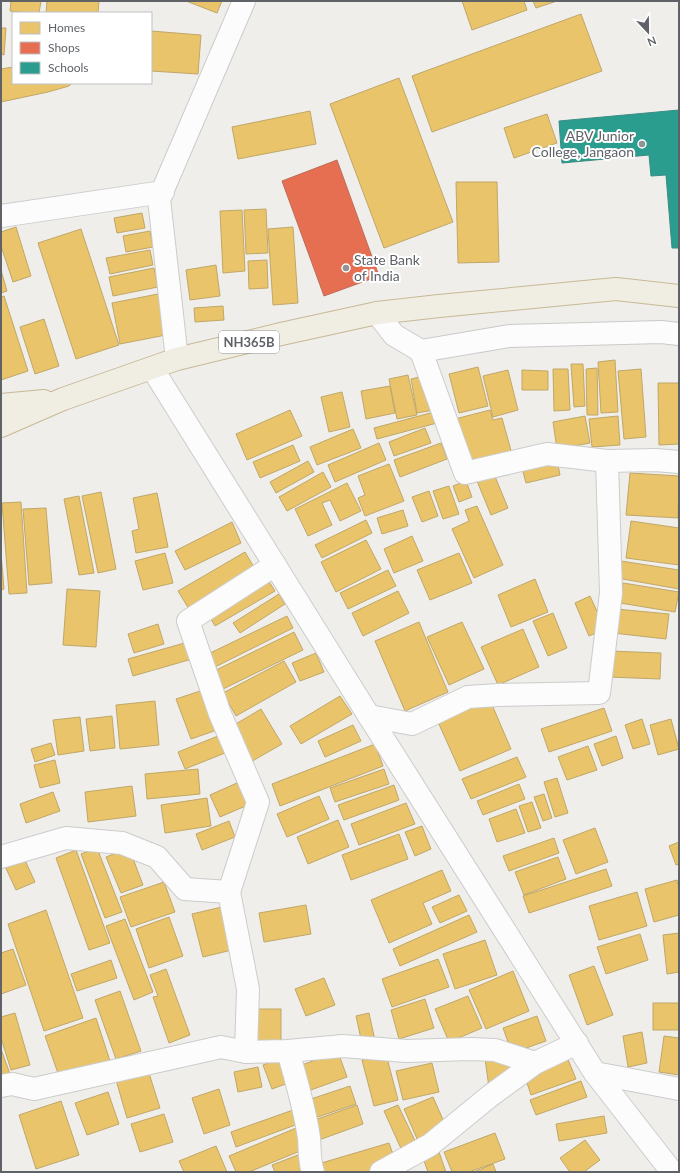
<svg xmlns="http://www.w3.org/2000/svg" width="680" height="1173" font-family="Lato,sans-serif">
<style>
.homes{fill:#e9c46a;stroke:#c0a769}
.shops{fill:#e76f51;stroke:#be6b58}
.schools{fill:#2a9d8f;stroke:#3a8c83}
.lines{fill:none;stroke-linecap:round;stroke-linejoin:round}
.street-casing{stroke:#cbcccc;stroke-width:24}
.secondary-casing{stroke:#cacacb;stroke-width:24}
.highway-casing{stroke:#c8b996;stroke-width:24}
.street{stroke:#fdfcfc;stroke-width:22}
.secondary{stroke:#fdfcfc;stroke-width:22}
.highway{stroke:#f0ede3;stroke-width:22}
.poi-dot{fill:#919496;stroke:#fff;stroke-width:1.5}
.labels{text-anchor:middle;stroke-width:4;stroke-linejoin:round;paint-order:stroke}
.shield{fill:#fff;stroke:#8f9295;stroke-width:1}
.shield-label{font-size:13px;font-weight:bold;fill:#5f6368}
.poi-label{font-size:14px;fill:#5f6368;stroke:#fff;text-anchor:end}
</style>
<rect width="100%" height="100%" fill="#efeeea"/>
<g class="homes">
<path d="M11,1H41L39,13H26L10,11Z"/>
<path d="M47,1H99L98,13H46Z"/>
<path d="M186,1H222L217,13Z"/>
<path d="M462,1H524L527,10L472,30Z"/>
<path d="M533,1H557L536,8Z"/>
<path d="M581,14L602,71L432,132L412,76Z"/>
<path d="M1,28H6L4,55L1,54Z"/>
<path d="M151,31L201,35L198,74L151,71Z"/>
<path d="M13,67V83H72L69,86L48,92L1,102V69Z"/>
<path d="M399,78L453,222L384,248L330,104Z"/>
<path d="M310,111L316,144L238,159L232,127Z"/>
<path d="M547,114L557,143L514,158L504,128Z"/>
<path d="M456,182H497L499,262L458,263Z"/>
<path d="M266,209L268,253L246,254L244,210Z"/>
<path d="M242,210L245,271L223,273L220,211Z"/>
<path d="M142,213L145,228L117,233L114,218Z"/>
<path d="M16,227L31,276L13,282L1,246V232Z"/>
<path d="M293,227L298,303L273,305L268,229Z"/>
<path d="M81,229L119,345L76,359L38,243Z"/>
<path d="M150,231L153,247L126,252L123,236Z"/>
<path d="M150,250L153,265L110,274L106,258Z"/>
<path d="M267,260L268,288L249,289L248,261Z"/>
<path d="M216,265L220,296L190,300L186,270Z"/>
<path d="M154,268L158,287L113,296L109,277Z"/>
<path d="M1,270L7,291L1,293Z"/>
<path d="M163,293L171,334L120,344L112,303Z"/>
<path d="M4,296L28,371L1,380V297Z"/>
<path d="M223,306L224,320L195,322L194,308Z"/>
<path d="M44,319L59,366L35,374L20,327Z"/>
<path d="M615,360L618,412L601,413L598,362Z"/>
<path d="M571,364H583L585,406L574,407Z"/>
<path d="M478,367L488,406L459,413L449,374Z"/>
<path d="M597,368L598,415H587L586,369Z"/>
<path d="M553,369H568L570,410L554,411Z"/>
<path d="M641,369L646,437L624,439L618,371Z"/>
<path d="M508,370L518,410L493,417L483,376Z"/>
<path d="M522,370L548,371V390H522Z"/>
<path d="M408,375L417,415L397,419L389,379Z"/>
<path d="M428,375L434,410L417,413L411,379Z"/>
<path d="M658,383H679V444L659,445Z"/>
<path d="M390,386L395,413L366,419L361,391Z"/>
<path d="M342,392L350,427L329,432L321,397Z"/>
<path d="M290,410L302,436L247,460L236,434Z"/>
<path d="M490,410L493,420L502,418L512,454L468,466L455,419Z"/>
<path d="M434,412L437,423L377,439L374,428Z"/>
<path d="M585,416L590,443L557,449L553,422Z"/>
<path d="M618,416L620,445L592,447L589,419Z"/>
<path d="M425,428L431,443L394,456L389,442Z"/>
<path d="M353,429L361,448L317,465L310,447Z"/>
<path d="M379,443L386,460L335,482L328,465Z"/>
<path d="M441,443L447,459L400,477L394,460Z"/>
<path d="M293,445L300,461L260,478L253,462Z"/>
<path d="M557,460L560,475L526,483L522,468Z"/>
<path d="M308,461L314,472L276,493L270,482Z"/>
<path d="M389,464L404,501L365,516L358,498L365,495L358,476Z"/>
<path d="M323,472L331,487L287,511L279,497Z"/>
<path d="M630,473L679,476L678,518L626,515Z"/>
<path d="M494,474L508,508L491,515L477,481Z"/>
<path d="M466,481L472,497L459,502L453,486Z"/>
<path d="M347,483L361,511L340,521L330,500L322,503L332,525L308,536L295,509Z"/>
<path d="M449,486L459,514L443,519L433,491Z"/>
<path d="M429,491L438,516L422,522L412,497Z"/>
<path d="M101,492L116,569L98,573L82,496Z"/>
<path d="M157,493L168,547L136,553L132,531L139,529L133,498Z"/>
<path d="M79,496L94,573L79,575L64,499Z"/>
<path d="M21,502L27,593L9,594L2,503Z"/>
<path d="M477,506L503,565L474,578L452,529L469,521L465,510Z"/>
<path d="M46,508L52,583L29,585L23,509Z"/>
<path d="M403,510L408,526L382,534L377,518Z"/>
<path d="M366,520L372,533L322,558L315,545Z"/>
<path d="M631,521L679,528V565L626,558Z"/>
<path d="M232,522L241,543L185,570L175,551Z"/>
<path d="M412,536L423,561L394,573L384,549Z"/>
<path d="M366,540L381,569L336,592L321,562Z"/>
<path d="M245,552L258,574L192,614L178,591Z"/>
<path d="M1,553L4,589L1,590Z"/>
<path d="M165,553L173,583L143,590L135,561Z"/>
<path d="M459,553L472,583L430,600L417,570Z"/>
<path d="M621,561L679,570V589L617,578Z"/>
<path d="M388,570L396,586L348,609L340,593Z"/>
<path d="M266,577L275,591L215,626L207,612Z"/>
<path d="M535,579L548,612L511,627L498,595Z"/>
<path d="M623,583L679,592L675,612L620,603Z"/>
<path d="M67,589L100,591L96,647L63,645Z"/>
<path d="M398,591L409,613L363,636L352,613Z"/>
<path d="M279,594L285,604L240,633L233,623Z"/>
<path d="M590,596L605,629L589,636L575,603Z"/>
<path d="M616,609L669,614L666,639L613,633Z"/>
<path d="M553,613L567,648L548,656L533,621Z"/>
<path d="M287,616L293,628L213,668L206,655Z"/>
<path d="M419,622L448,692L405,711L375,641Z"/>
<path d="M462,622L484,669L449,685L427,637Z"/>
<path d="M158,624L164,644L134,653L128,634Z"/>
<path d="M523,629L539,667L498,685L481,647Z"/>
<path d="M294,632L303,650L219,691L210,673Z"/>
<path d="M188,642L192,659L133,676L128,659Z"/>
<path d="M610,651L661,653L660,679L608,677Z"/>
<path d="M316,653L324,672L300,681L292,663Z"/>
<path d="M284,661L296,682L236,716L223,693Z"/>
<path d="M203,690L217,730L191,739L176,699Z"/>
<path d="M340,696L352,714L301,744L290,726Z"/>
<path d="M490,700L511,749L460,771L438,722Z"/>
<path d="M155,701L159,745L120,749L116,705Z"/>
<path d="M604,708L612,731L549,752L541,729Z"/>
<path d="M261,709L282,744L249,763L229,728Z"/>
<path d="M112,716L115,748L90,751L86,719Z"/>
<path d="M80,717L84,751L58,755L53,720Z"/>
<path d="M642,719L650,744L633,749L625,725Z"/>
<path d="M671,719L679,749L658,755L650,725Z"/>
<path d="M353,725L361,741L325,757L318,741Z"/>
<path d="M218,736L225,753L185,769L178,752Z"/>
<path d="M616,736L623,758L602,766L594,744Z"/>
<path d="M51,743L55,755L35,762L31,749Z"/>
<path d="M375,744L383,766L280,806L272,784Z"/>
<path d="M588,746L597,770L567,780L558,757Z"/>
<path d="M517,757L526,777L471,799L462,779Z"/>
<path d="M55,760L60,783L40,788L34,765Z"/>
<path d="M198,769L200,794L147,799L145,774Z"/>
<path d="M384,769L389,784L335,802L330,788Z"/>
<path d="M557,778L568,813L555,817L544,782Z"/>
<path d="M239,782L248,805L220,817L210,795Z"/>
<path d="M519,784L525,799L483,815L477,801Z"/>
<path d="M394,785L399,800L344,820L338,805Z"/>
<path d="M132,786L136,816L88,822L85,792Z"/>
<path d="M53,792L60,811L26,823L20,804Z"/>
<path d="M544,794L552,818L543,821L534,797Z"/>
<path d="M319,796L329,819L287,837L277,814Z"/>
<path d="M207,798L211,826L165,833L161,805Z"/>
<path d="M532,802L541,828L528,832L519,806Z"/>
<path d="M406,803L415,824L359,845L351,824Z"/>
<path d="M516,809L525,833L497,842L489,819Z"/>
<path d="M338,820L349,847L308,864L297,837Z"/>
<path d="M229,821L235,837L202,850L196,834Z"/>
<path d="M422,826L431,849L415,856L405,832Z"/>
<path d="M595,828L608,862L576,874L563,840Z"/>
<path d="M399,834L408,859L351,880L342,855Z"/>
<path d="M554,838L559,853L509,871L503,856Z"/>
<path d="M679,842V864L676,865L669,846Z"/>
<path d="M97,848L122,912L105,918L81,854Z"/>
<path d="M129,848L143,885L121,893L106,857Z"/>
<path d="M76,850L110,943L89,950L56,858Z"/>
<path d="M23,856L35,882L16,890L4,864Z"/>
<path d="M558,857L566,879L524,895L515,872Z"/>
<path d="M606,869L612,886L529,913L523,896Z"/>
<path d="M442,870L451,891L423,903L432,924L389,943L371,900Z"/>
<path d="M677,880L679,889V915L654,922L645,889Z"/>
<path d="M164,882L175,912L131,927L120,897Z"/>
<path d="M637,892L647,926L599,940L589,906Z"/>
<path d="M459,895L467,911L440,923L432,907Z"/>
<path d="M306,905L311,934L264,942L259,913Z"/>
<path d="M226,906L236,949L203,957L192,914Z"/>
<path d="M46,910L83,1018L44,1031L8,924Z"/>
<path d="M469,915L477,932L400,966L393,949Z"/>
<path d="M169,917L183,956L149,968L136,929Z"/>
<path d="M125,919L153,992L134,1000L106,926Z"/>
<path d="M679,933V972L667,974L663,935Z"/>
<path d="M640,934L648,960L606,974L597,947Z"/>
<path d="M485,940L497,975L455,989L443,954Z"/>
<path d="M13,949L26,985L1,994V953Z"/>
<path d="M438,959L449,987L392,1007L382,979Z"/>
<path d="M111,960L117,978L77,991L71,974Z"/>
<path d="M594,966L613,1015L587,1025L569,975Z"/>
<path d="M166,969L190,1035L169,1043L153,997L158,996L150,975Z"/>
<path d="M513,971L529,1011L486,1029L469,990Z"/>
<path d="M324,978L335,1005L306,1016L295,989Z"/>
<path d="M120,991L141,1051L116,1059L95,1000Z"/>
<path d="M468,996L482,1028L449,1042L435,1009Z"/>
<path d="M425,999L434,1028L399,1039L391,1010Z"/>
<rect x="653" y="1003" width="26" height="27"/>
<rect x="257" y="1009" width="24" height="33"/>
<path d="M15,1013L30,1065L11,1070L1,1038V1017Z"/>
<path d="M369,1013L376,1045L363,1048L356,1016Z"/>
<path d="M537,1016L546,1041L512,1053L503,1028Z"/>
<path d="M96,1018L110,1061L60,1079L45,1036Z"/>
<path d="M642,1032L647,1063L628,1067L623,1036Z"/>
<path d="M664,1036L679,1038V1075L659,1072Z"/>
<path d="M1,1049L10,1074L1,1077Z"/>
<path d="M338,1052L347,1077L308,1091L299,1066Z"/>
<path d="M386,1054L398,1100L374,1106L362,1060Z"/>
<path d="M508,1057L514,1070L489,1088L485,1058Z"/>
<path d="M567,1057L576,1079L531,1095L524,1074Z"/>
<path d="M282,1058L291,1082L272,1089L263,1065Z"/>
<path d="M432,1063L439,1092L403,1100L396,1071Z"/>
<path d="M258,1067L262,1087L238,1092L234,1072Z"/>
<path d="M148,1070L160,1108L127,1118L116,1080Z"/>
<path d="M581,1081L587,1097L536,1115L530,1100Z"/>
<path d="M350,1086L356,1104L312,1119L305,1101Z"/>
<path d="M219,1089L230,1125L204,1134L192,1098Z"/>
<path d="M108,1092L119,1124L87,1135L75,1103Z"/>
<path d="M433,1097L444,1122L418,1141L404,1109Z"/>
<path d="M61,1101L79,1155L36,1169L19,1115Z"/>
<path d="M357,1105L363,1124L319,1140L312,1121Z"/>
<path d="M398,1105L418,1147L403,1153L384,1111Z"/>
<path d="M293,1110L298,1124L236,1147L231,1132Z"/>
<path d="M164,1114L173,1142L140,1152L131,1124Z"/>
<path d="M604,1116L607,1133L559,1141L556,1124Z"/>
<path d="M296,1128L305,1149L249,1172H236L229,1156Z"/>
<path d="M495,1133L505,1159L469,1172H452L444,1152Z"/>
<path d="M585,1140L600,1160L584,1172H570L560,1158Z"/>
<path d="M389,1143L394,1157L368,1172H321L318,1164Z"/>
<path d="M216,1146L227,1172H184L179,1161Z"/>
<path d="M439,1152L446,1172H428L423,1158Z"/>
<path d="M298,1155L305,1172H275L272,1165Z"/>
<path d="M493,1164L496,1172H474Z"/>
</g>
<path class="shops" d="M337,160L379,276L324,296L282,181Z"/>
<path class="schools" d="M679,110V248H672L666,175L651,176L649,155L562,163L559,121Z"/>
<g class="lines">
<g class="street-casing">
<g id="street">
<path d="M1,216L163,192"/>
<path d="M421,351L465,473L547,454L607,461L656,460L679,462"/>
<path d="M177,359L159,199L244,1"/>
<path d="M152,368L369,716L595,1073L672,1172"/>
<path d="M369,716L412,724L468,697L498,695L599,693L611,593L607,461"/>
<path d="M1,857L66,838L122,843L157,857L185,889L229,892L248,989L246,1052"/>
<path d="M229,892L258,802L220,714L188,621L275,565"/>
<path d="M288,1051C296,1080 305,1109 309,1138C310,1150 309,1161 313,1172"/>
<path d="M595,1073L679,1089"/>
<path d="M1,1086L12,1084L34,1089L221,1047L246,1052L288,1051L343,1046L406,1051L471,1049L495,1050L535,1063"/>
<path d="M381,1172L430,1145L490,1096L535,1063L577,1043"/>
</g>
</g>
<g class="secondary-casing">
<path id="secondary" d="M377,313L394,335L421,351L509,336L661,332L679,334"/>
</g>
<g class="highway-casing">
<g id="highway">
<path d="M1,405L44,401"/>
<path d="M1,426L63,399L177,359L281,334L377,313L439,306L616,289L679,296"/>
</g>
</g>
<use href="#street" class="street"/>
<use href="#secondary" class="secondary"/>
<use href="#highway" class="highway"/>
</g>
<g class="poi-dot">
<circle cx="642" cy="144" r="4"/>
<circle cx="346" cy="268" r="4"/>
</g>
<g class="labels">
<rect class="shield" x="219" y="331" width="60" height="22" rx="3"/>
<g class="shield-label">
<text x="249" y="347">NH365B</text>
</g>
<g class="poi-label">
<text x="634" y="141">ABV Junior<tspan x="634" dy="16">College, Jangaon</tspan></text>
<text x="354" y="265" text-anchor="start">State Bank<tspan x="354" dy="16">of India</tspan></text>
</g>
</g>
<rect width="680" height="1173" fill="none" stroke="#5f6368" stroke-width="4"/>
<rect x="12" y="12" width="140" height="72" fill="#ffffff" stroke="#bfc1c3"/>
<rect x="20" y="22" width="20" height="12" fill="#e9c46a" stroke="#bfc1c3"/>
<text x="48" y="32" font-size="12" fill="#5f6368">Homes</text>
<rect x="20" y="42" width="20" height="12" fill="#e76f51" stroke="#bfc1c3"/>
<text x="48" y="52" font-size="12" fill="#5f6368">Shops</text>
<rect x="20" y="62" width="20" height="12" fill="#2a9d8f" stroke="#bfc1c3"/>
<text x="48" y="72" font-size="12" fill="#5f6368">Schools</text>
<g transform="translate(648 32) rotate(158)" stroke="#ffffff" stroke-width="3" paint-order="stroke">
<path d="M0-3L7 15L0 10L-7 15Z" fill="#5f6368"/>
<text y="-6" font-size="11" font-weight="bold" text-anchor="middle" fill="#5f6368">N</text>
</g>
</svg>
